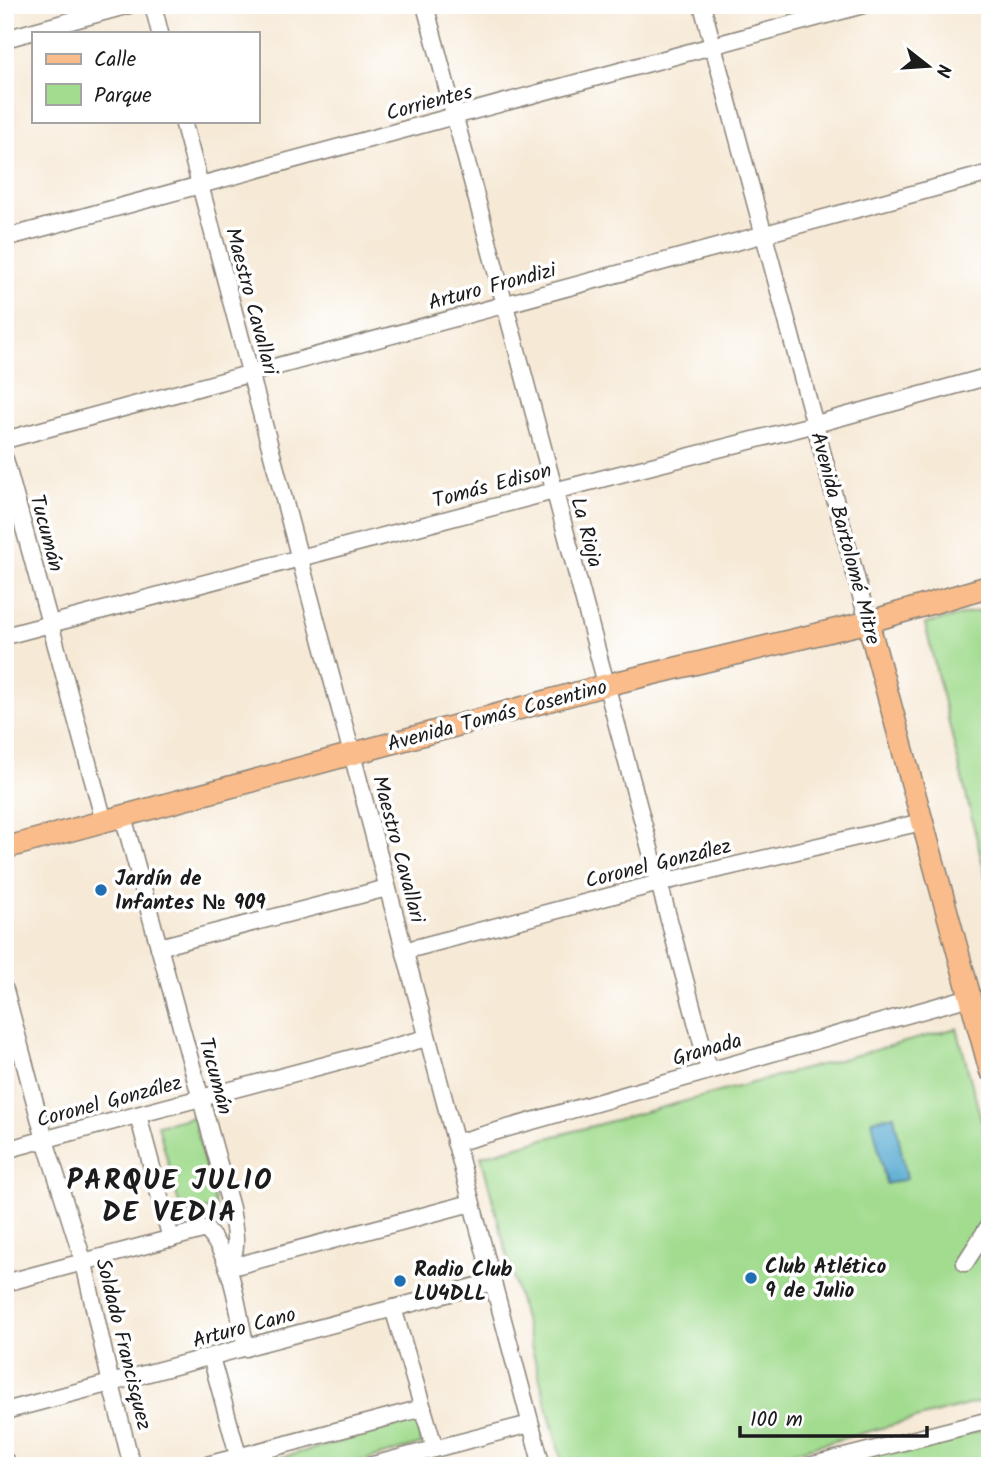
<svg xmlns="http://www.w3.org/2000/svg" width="995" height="1471" font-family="Kalam,sans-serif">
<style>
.green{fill:#a2dc8f;stroke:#5f7c56;stroke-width:2}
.water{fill:#54a9d0;stroke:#386276;stroke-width:2}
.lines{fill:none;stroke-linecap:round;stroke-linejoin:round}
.minor-casing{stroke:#898278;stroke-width:19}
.major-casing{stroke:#898278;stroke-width:24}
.minor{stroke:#fff;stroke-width:16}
.major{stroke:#f9bc8a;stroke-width:21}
.poi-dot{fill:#1f6fb2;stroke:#fff;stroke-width:2.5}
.labels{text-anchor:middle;stroke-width:7;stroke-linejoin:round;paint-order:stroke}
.street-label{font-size:21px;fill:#1c1c1c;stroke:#fff}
.poi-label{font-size:21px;font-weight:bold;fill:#1c1c1c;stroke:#fff;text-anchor:start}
.district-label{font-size:28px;font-weight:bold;letter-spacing:2px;fill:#1c1c1c;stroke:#fff}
</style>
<rect width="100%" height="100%" fill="#fff"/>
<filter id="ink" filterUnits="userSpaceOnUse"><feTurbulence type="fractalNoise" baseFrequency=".0143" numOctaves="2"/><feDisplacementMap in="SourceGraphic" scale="14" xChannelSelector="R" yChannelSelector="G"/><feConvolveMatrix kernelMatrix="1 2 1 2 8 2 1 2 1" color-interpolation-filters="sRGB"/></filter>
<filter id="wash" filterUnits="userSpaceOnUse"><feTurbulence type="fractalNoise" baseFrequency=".00686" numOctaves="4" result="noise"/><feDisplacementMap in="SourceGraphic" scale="28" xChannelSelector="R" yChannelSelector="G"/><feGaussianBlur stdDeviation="1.57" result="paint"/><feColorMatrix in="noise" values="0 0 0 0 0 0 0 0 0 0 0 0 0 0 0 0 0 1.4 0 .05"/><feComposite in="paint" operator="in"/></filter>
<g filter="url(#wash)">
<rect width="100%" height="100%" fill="#f6e9d5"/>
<g class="green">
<path d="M990,608V894L925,624Z"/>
<path d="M957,1028L990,1153V1399L740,1466H563L481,1156Z"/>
<path d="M193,1117L216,1207L182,1215L158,1125Z"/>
<path d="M416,1421L422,1444L343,1466H250Z"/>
<path d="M990,1429V1466H829L828,1461Z"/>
</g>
<path class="water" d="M894,1115L907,1179L886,1184L872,1120Z"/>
</g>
<g filter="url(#ink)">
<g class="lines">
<g class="minor-casing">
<g id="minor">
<path d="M153,5L160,33"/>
<path d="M425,5L709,1070"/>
<path d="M702,5L868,622"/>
<path d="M5,39L129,5"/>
<path d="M183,121L542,1466"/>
<path d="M5,238L863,5"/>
<path d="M5,440L990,173"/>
<path d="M5,459L104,821"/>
<path d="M5,636L554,491L816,424L990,376"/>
<path d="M123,816L231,1208C234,1230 240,1248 228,1268"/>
<path d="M159,947L387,888"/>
<path d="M404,951L659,883L922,822"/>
<path d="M5,990L45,1140L84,1263L111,1384L132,1466"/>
<path d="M138,1115L171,1239"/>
<path d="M455,1143L970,997"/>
<path d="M5,1150L427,1038"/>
<path d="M965,1263L990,1224"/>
<path d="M228,1268L471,1203"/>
<path d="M5,1283L206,1229C234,1260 237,1309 246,1348"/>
<path d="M393,1308L435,1449"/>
<path d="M211,1357L241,1466"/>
<path d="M5,1411L492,1282"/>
<path d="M203,1466L423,1408"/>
<path d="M369,1466L530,1424"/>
<path d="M809,1466L990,1420"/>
</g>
</g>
<g class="major-casing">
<g id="major">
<path d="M868,622L990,1070"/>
<path d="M5,848L606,685L868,622L990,586"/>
<path d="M5,1464L6,1466"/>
</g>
</g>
<use href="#minor" class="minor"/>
<use href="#major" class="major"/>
</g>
</g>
<g class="poi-dot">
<circle cx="101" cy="890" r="7"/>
<circle cx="751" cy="1278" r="7"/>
<circle cx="400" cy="1281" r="7"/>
</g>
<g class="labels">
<g class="street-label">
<text transform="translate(429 102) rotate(-15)" y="7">Corrientes</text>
<text transform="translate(492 286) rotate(-15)" y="7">Arturo Frondizi</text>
<text transform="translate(252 301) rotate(75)" y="7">Maestro Cavallari</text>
<text transform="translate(492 485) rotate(-15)" y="7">Tomás Edison</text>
<text transform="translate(587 532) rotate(75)" y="7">La Rioja</text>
<text transform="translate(47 533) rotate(75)" y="7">Tucumán</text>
<text transform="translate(846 538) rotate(75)" y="7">Avenida Bartolomé Mitre</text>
<text transform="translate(497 715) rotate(-15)" y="7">Avenida Tomás Cosentino</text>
<text transform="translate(399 849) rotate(75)" y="7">Maestro Cavallari</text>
<text transform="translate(658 863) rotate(-14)" y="7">Coronel González</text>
<text transform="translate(707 1049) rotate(-16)" y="7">Granada</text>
<text transform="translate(216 1076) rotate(75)" y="7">Tucumán</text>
<text transform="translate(109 1101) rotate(-15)" y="7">Coronel González</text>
<text transform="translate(244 1327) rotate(-15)" y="7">Arturo Cano</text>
<text transform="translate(124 1344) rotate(76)" y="7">Soldado Francisquez</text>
</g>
<g class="poi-label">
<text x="115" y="885">Jardín de<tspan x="115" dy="24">Infantes № 909</tspan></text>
<text x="765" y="1273">Club Atlético<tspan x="765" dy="24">9 de Julio</tspan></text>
<text x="414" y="1276">Radio Club<tspan x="414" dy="24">LU4DLL</tspan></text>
</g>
<g class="district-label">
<text x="170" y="1189">PARQUE JULIO<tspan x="170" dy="32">DE VEDIA</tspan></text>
</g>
</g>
<rect width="995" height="1471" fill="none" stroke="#fff" stroke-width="28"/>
<rect x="32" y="32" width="228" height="91" fill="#ffffff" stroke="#a4a4a4" stroke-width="2"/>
<rect x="46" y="54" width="35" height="10" fill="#f9bc8a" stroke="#a4a4a4" stroke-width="2"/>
<text x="94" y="66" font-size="21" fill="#1c1c1c">Calle</text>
<rect x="46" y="84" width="35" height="21" fill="#a2dc8f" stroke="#a4a4a4" stroke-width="2"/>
<text x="94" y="102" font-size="21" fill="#1c1c1c">Parque</text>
<g transform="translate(928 66) rotate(107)" stroke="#ffffff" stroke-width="5" paint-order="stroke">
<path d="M0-5L12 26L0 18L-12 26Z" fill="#1c1c1c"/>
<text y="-10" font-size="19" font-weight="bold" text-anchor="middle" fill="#1c1c1c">N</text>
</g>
<path d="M740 1426v10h187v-10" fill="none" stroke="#1c1c1c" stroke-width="3.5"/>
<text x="750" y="1426" font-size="21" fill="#1c1c1c" stroke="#ffffff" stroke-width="5" paint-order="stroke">100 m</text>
</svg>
